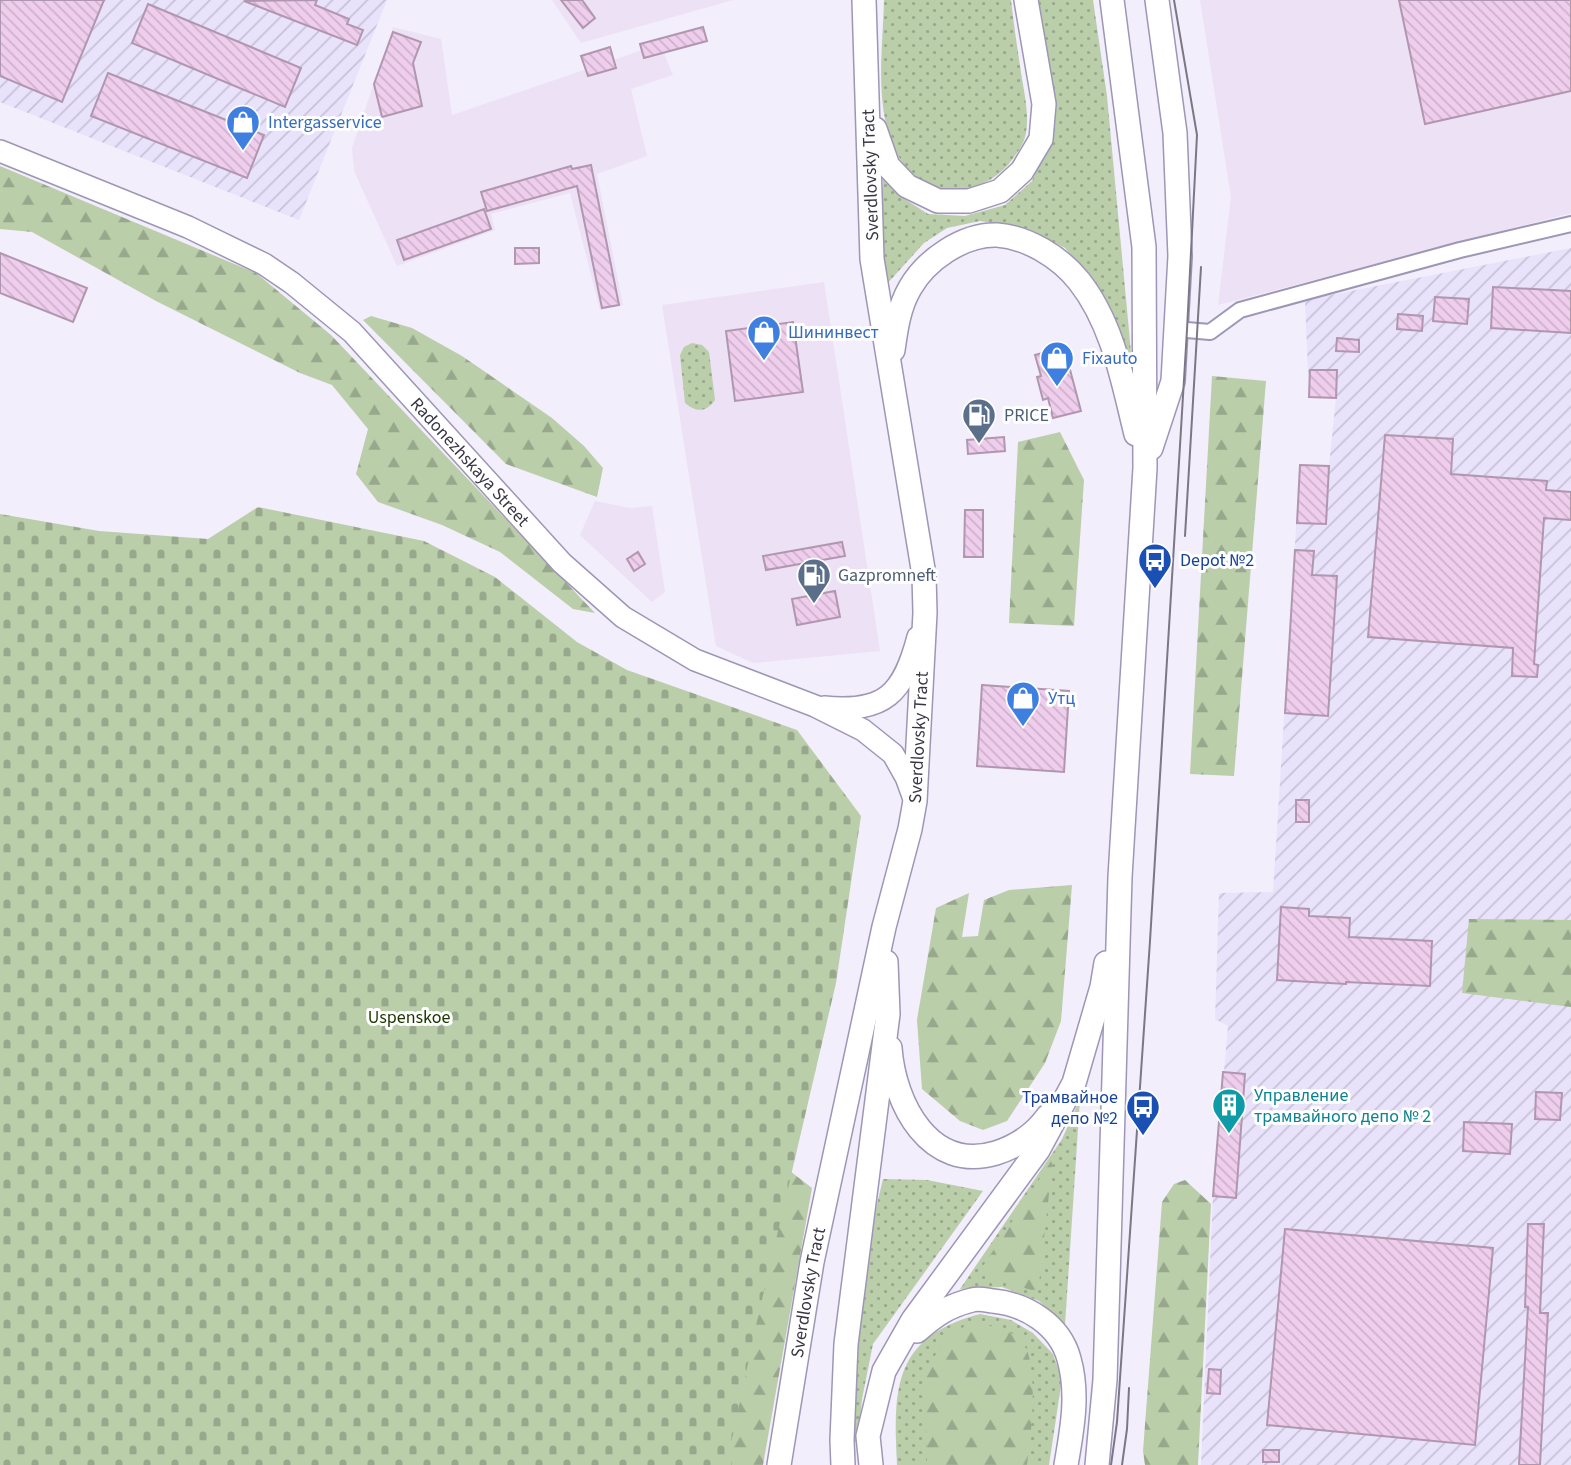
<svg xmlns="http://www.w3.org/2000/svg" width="1571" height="1465" font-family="'Source Sans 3',sans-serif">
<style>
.commercial{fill:#ede1f6}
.industrial{fill:url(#industrial-furrows)}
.grass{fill:url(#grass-dots)}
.forest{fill:url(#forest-firs)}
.cemetery{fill:url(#cemetery-stones)}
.building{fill:url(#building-back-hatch);stroke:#b196af;stroke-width:2}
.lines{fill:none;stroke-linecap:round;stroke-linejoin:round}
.street-casing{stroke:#9e96b5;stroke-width:18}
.secondary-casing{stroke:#9e96b5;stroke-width:24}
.primary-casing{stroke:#9e96b5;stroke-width:26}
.street{stroke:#fff;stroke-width:14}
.secondary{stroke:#fff;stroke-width:21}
.primary{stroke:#fff;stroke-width:23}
.tram{stroke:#7b7785;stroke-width:2}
.labels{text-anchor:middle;stroke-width:6;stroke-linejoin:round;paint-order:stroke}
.shop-label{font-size:18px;fill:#366cbe;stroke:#fefefe;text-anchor:start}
.street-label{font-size:18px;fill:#393543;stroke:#fefefe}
.service-label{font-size:18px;fill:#4e5e75;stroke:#fefefe;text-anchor:start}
.transit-label{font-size:18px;fill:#164399;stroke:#fefefe;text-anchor:start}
.park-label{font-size:18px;fill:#1d3600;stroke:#fefefe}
.culture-label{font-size:18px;fill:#0d838f;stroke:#fefefe;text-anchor:start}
</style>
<defs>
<pattern id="industrial-furrows" width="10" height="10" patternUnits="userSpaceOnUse" patternTransform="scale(1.75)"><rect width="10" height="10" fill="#e8e2fb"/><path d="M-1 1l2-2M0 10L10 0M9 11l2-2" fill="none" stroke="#c8c2d8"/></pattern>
<pattern id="grass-dots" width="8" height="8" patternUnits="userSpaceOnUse" patternTransform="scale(1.75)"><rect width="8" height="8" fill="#baceaa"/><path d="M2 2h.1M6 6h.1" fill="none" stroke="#98a88c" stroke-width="1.8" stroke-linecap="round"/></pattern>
<pattern id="forest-firs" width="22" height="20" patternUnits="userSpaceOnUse" patternTransform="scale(1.75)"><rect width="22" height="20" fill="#baceaa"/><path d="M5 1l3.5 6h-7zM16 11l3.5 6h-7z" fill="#98a88c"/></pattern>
<pattern id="cemetery-stones" width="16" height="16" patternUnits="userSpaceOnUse" patternTransform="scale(1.75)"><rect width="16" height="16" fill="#baceaa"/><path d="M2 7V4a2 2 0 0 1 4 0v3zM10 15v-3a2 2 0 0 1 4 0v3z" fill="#98a88c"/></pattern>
<pattern id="building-back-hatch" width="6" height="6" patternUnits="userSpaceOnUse" patternTransform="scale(1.75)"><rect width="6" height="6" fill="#efcdec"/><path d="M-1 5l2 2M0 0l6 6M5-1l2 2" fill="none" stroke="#ceb1cc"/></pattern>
</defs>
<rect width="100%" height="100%" fill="#f2eefc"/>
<g class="commercial">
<path d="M552,0H733L581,43Z"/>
<path d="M1200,0H1571V213L1218,305L1231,197Z"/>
<path d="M393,27L441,39L452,115L660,44L673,75L631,89L647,156L597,174L623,305L600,310L570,193L491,214L495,230L397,266L354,171L352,148Z"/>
<path d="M824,282L880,651L753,663L716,646L662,305Z"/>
<path d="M595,501L630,508L652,506L665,592L652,602L580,535Z"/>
</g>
<g class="industrial">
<path d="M0,0H387L299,220L0,102Z"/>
<path d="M1571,248V1465H1201L1213,1196L1228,1026L1215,1019L1219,893L1273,892L1300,465L1329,466L1336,398L1309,397L1305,300Z"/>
</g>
<g class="grass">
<path d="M884,0H1011C1014,26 1018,53 1022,79C1025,96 1029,116 1026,133C1024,145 1015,156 1008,165C973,203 916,196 894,148C874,104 883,47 884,0Z"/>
<path d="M1031,0H1093L1107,96L1132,363L1129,371L1102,295L1065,248L1028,229L980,221L947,228L924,243L886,285L882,220L883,179L900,196L928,214L965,216L1005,205L1032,181L1048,144Z"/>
<path d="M692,343L702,345L709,352L715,400C707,412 696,413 685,403L680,355L684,347Z"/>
<path d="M1080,1099L1065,1325L1039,1301L1002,1287L960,1289L1062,1139Z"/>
<path d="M883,1179L927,1180L983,1191L873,1344L862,1399L858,1442H855L852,1435C856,1352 862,1260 883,1179Z"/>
<path d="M980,1314L1011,1320L1033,1333L1053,1354L1062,1379L1049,1465H897C893,1388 893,1337 980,1314Z"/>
</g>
<g class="forest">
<path d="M0,166L256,273L331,335L595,613L573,609L500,552L442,525L378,502L356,474L368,429L332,385L300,373L156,301L32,232L0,229Z"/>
<path d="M371,316L412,328L462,356L552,418L584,446L603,468L597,497L506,464L363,320Z"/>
<path d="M1212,376L1266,381L1234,776L1190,774Z"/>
<path d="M1060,432L1084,480L1074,626L1009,623L1018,442Z"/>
<path d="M1072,885L1061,1021L1045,1063L1007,1121L983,1130L960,1121L922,1089L917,1020L936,908L969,893L962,937L978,936L984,900L1009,890Z"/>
<path d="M1469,919L1571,920V1007L1462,993Z"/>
<path d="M773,1158L812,1188L763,1465H626Z"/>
<path d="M1053,1158L1038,1292L978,1274Z"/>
<path d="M1185,1180L1211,1204L1198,1465H1145L1143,1451L1162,1202L1174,1184Z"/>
<path d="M969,1324C988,1325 1013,1327 1024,1345C1039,1367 1031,1437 1027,1465H927L925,1375L938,1350L949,1335Z"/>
</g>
<path class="cemetery" d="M258,507L424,541L495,577L577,642L627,670L797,730L861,816L836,983L757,1321L732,1439V1465H0V514L99,531L208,539Z"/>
<g class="building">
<path d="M0,0H104L62,102L0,76Z"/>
<path d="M317,0L315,5L349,19L347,24L363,30L357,45L244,1Z"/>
<path d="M561,0H582L595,18L583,28Z"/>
<path d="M1399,0H1571V91L1425,124Z"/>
<path d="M148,4L301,68L285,107L132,43Z"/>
<path d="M703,27L707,41L644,58L640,44Z"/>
<path d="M393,32L421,42L413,63L422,106L382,117L374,84Z"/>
<path d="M610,47L616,68L588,76L581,56Z"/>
<path d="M108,73L264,135L247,178L91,116Z"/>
<path d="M591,165L619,305L602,308L577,186L487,211L481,192L571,166L572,169Z"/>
<path d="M484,209L491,229L404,260L397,240Z"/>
<path d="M515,248H539V263L515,264Z"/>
<path d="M0,253L87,288L73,322L0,293Z"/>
<path d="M1493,287L1571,291V333L1491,328Z"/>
<path d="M1435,297L1469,299L1467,324L1433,321Z"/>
<path d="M1398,314L1423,316L1422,331L1397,329Z"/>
<path d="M793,322L803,392L735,401L726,331Z"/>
<path d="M1337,338L1359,340V352L1336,351Z"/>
<path d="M1064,347L1081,411L1053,418L1048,398L1043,400L1037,377L1041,376L1035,355Z"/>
<path d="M1310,370H1337L1336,398L1309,397Z"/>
<path d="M1385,435L1453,439L1451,474L1547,481L1546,490L1571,492V520L1544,518L1534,664L1538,665L1537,677L1512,676L1513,648L1368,637Z"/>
<path d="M1004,437L1005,451L968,454L967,440Z"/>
<path d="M1300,465L1329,466L1326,524L1297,523Z"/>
<path d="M965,510H983V557H964Z"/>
<path d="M842,542L845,556L766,570L763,556Z"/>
<path d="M1295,550L1314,551L1312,575L1337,576L1328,716L1285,713Z"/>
<path d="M638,552L645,564L634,571L627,559Z"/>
<path d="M835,591L840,617L797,625L792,599Z"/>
<path d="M982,685L1069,691L1064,772L977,766Z"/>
<rect x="1296" y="800" width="13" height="22"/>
<path d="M1281,907L1309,909V916L1350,918L1349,937L1432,941L1430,986L1346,982V984L1277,980Z"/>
<path d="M1223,1072L1245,1074L1236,1198L1213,1196Z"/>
<path d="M1536,1092L1562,1093L1560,1120L1535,1119Z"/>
<path d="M1464,1122L1512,1124L1510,1154L1463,1151Z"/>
<path d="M1528,1224H1544L1540,1313H1548L1540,1465H1519L1528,1307H1525Z"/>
<path d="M1285,1229L1493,1248L1475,1445L1267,1425Z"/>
<path d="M1209,1369L1221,1370L1220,1394L1207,1393Z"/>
<rect x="1263" y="1450" width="16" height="12"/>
</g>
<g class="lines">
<g class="street-casing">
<path id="street" d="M1175,329L1210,332L1240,310L1460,250L1571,224"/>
</g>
<g class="secondary-casing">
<g id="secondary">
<path id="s1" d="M0,151L188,227L264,264L292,283L352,332L562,563L623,617L695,660L815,706L863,730L893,754L906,777L914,799"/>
<path d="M824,707C885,713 903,694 918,637"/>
</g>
</g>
<g class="primary-casing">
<g id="primary">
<path d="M875,129L888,166L907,186L938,201H969L1000,191L1022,171L1041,139L1044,104L1026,0"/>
<path d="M893,350C896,328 899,307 910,288C926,260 963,234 997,235C1027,237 1060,257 1079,281C1113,324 1123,382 1136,434"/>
<path d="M1151,448L1173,381L1180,256L1175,133L1157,0"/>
<path d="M890,1048C894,1104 930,1173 996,1153C1018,1146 1035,1134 1048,1116"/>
<path d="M917,1331C935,1315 948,1306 972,1300C979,1298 986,1300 993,1301C1026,1304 1060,1325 1069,1359C1079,1394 1072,1430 1066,1465"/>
<path id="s2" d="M779,1465L812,1262L884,927L910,829L915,801L925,613L924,575L872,259L864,0"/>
<path d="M843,1465L842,1440L846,1344L888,1014L886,962"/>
<path d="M871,1465L868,1436L884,1371L913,1320L1038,1150L1074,1083L1102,987L1106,963"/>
<path d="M1097,1465L1105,1380L1120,877L1145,468L1144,247L1112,0"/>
</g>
</g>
<use href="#street" class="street"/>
<use href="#secondary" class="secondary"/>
<use href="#primary" class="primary"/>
<g class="tram">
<path d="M1185,536L1201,267"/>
<path d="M1111,1465L1117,1422L1150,941L1187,330L1197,135L1174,0"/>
<path d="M1122,1465L1127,1429L1129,1388"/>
</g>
</g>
<defs>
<g id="shop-pin" transform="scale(1.75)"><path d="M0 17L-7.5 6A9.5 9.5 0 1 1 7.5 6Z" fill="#3f7fe0" stroke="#fefefe"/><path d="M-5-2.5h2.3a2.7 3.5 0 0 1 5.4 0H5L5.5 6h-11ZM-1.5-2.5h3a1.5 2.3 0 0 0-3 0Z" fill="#fff"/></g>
<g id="fuel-pin" transform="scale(1.75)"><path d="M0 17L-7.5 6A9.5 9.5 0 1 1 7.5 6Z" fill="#5c6f8a" stroke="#fefefe"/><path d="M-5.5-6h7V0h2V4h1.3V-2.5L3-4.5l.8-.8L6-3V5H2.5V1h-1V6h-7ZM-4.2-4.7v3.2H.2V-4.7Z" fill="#fff"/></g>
<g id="bus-pin" transform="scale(1.75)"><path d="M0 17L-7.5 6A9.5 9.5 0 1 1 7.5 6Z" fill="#1a4fb4" stroke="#fefefe"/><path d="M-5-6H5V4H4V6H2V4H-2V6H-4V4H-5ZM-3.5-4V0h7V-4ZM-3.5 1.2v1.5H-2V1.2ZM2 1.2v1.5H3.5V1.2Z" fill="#fff"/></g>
<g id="building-pin" transform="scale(1.75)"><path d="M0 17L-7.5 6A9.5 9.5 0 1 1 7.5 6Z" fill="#0f9aa8" stroke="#fefefe"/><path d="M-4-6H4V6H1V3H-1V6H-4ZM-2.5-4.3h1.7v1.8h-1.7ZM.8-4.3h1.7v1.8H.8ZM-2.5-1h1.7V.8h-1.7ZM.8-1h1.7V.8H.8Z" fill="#fff"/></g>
</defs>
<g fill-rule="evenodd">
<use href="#shop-pin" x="243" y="122"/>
<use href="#shop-pin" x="764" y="332"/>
<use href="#shop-pin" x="1057" y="358"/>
<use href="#fuel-pin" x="979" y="415"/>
<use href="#bus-pin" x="1155" y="560"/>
<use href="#fuel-pin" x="814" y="575"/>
<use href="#shop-pin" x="1023" y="698"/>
<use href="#building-pin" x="1229" y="1105"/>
<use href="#bus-pin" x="1143" y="1107"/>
</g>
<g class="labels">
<g class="shop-label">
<text x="268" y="128">Intergasservice</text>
<text x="788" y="338">Шининвест</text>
<text x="1082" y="364">Fixauto</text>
<text x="1048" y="704">Утц</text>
</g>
<g class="street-label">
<text transform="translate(870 175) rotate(-92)" y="6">Sverdlovsky Tract</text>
<text dy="6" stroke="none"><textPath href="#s1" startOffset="574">Radonezhskaya Street</textPath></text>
<text dy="6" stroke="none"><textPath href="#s2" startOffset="742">Sverdlovsky Tract</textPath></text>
<text dy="6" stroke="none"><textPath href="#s2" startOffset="175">Sverdlovsky Tract</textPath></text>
</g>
<g class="service-label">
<text x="1004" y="421">PRICE</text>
<text x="838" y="581">Gazpromneft</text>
</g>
<g class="transit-label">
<text x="1180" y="566">Depot №2</text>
<text x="1118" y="1103" text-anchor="end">Трамвайное<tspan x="1118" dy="21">депо №2</tspan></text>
</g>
<g class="park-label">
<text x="409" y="1023">Uspenskoe</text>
</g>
<g class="culture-label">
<text x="1254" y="1101">Управление<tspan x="1254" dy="21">трамвайного депо № 2</tspan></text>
</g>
</g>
</svg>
